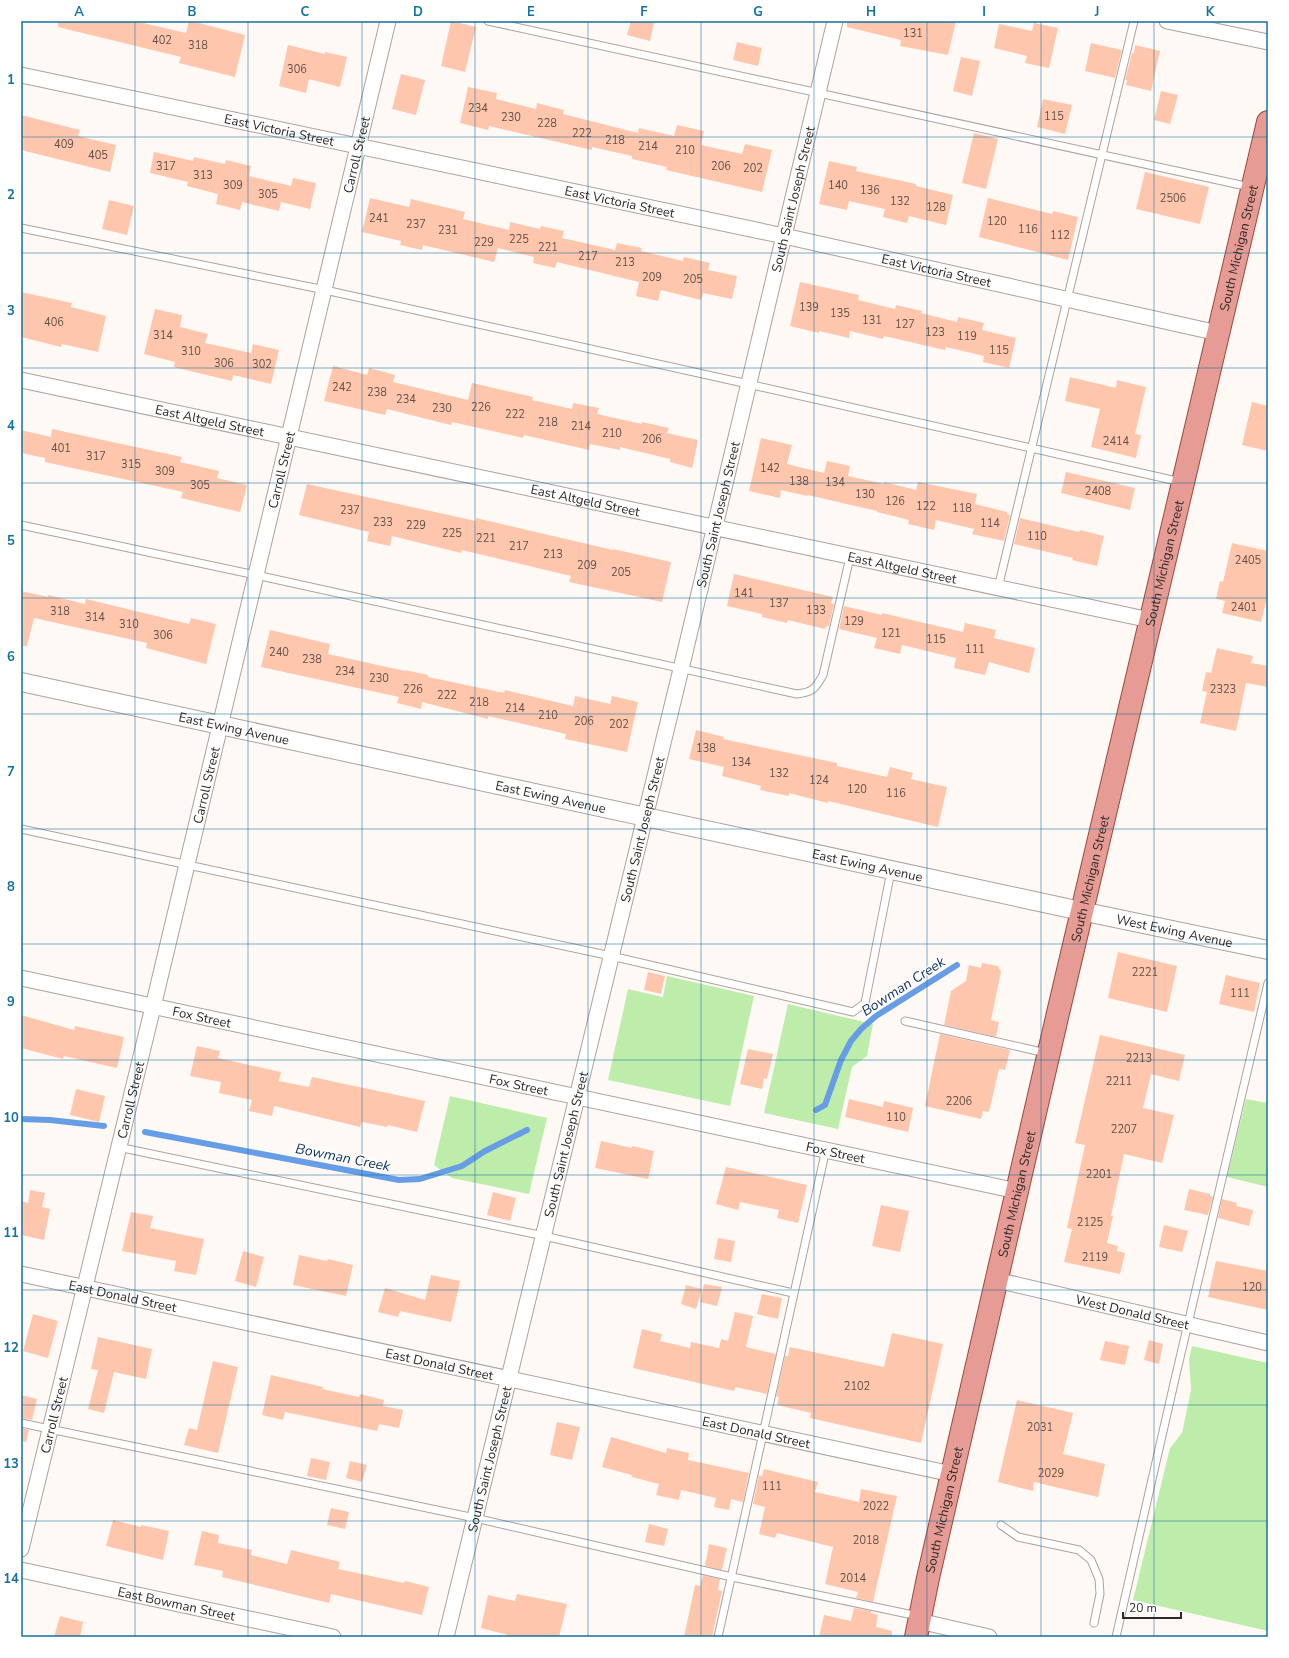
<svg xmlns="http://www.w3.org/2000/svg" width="1289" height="1658" font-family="'Nunito Sans',sans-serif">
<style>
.green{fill:#beedab}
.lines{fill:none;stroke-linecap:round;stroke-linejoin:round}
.stream{stroke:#669de5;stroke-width:6}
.building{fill:#ffc6ae}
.service-casing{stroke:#afa29c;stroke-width:9}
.minor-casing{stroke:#afa29c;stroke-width:17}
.tertiary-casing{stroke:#afa29c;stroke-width:20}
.primary-casing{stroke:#9b483f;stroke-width:24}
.service{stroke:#fff;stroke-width:7}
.minor{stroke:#fff;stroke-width:15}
.tertiary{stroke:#fff;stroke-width:18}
.primary{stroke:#e69c94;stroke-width:22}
.grid{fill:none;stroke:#14709f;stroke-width:1;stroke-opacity:0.55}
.labels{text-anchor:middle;stroke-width:3;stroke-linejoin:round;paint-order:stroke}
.number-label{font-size:11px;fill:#625048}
.street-label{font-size:13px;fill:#2e2826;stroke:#fff}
.water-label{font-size:14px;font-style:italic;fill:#0a305d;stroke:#fff}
.neatline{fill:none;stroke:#14709f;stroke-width:1.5}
.grid-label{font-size:13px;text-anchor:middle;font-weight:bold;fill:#14709f}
</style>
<rect width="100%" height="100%" fill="#fff9f6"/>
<g class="green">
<path d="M667,976L754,996L730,1106L608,1080L628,989L663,997Z"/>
<path d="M788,1004L873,1024L867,1056L852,1067L838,1129L764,1113Z"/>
<path d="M450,1096L547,1118L529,1194L452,1178L434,1165Z"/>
<path d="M1246,1099L1268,1103V1187L1227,1177Z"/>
<path d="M1192,1346L1268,1363V1631L1133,1600L1170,1448L1182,1433L1191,1390L1189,1359Z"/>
</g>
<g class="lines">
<g class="stream">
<path d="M816,1110L825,1105L841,1060L851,1041L861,1029L876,1016L957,965"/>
<path d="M21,1119L50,1120L104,1126"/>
<path d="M145,1132L399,1180L420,1179L462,1166L485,1151L527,1130"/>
</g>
</g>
<g class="building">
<path d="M58,21H135L186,33L189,21H191L245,35L235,77L179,63L181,57L58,27Z"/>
<path d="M451,21L476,27L465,72L441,66Z"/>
<path d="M631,21H646L654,23L650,41L627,35Z"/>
<path d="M847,21H956L948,55L900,46L901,40L847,27Z"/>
<path d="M1034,23L1058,28L1049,68L1025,63L1027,56L994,48L999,24L1032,31Z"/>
<path d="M737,42L762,48L758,66L733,60Z"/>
<path d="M1091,43L1122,50L1115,78L1085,71Z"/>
<path d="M288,45L325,54V52L347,57L340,87L309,79L306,93L279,86Z"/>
<path d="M1135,45L1160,51L1151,91L1126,85L1127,80H1125L1132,53H1134Z"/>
<path d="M961,57L980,61L972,96L953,91Z"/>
<path d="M401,74L425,80L416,115L392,109Z"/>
<path d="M468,87L497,93L496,99L536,109L537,103L564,110L563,114L638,133L639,128L674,136L677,125L704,131L701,145L742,154L745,144L772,150L762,192L666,170L667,167L632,159V156L592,147V150L489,126L488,130L460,123Z"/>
<path d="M1161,91L1178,95L1170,124L1154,120Z"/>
<path d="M1043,99L1072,105L1065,134L1037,127Z"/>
<path d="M21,115L80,130L78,136L116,145L110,172L21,150Z"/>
<path d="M974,133L998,139L986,189L962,183Z"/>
<path d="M154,152L193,161L194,157L225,164L226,160L251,166L249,176L291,186L293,178L316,183L310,209L281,202L279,211L242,202L240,210L216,204L218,194L187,186L188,182L150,173Z"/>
<path d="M829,161L857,167L856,171L916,184V186L953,195L946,225L909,216L907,223L883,217L885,209L849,201L847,210L819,204Z"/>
<path d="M1145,172L1209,187L1200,224L1136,209Z"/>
<path d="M370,198L409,207L411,199L465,212L463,219L509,230L510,222L540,229L541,226L564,231L562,238L615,250L617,243L642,248L641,251L683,261L684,257L710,263L708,270L737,276L732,299L703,293L701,300L661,290L658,301L636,296L639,282L557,262L555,268L533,263L534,257L498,248L494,262L423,245L422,250L400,245L401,241L362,232Z"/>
<path d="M988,198L1052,214L1053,211L1078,217L1068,260L979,237Z"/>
<path d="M109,200L134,206L127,235L102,229Z"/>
<path d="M800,282L859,295L858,300L895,309L896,305L922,311L921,313L957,322L958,317L984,323L982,330L1016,338L1009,368L983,362L984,356L946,347L945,350L884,336L883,339L850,331L849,338L819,331V333L790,326Z"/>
<path d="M21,292L72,303L71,307L106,316L98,352L62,344L61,347L21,337Z"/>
<path d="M155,309L182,315L180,327L208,334L205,343L251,353L253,344L279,350L271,384L233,375L232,381L198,373L174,367L175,362L144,354Z"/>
<path d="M333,366L367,375L369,368L395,375L393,382L468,400L472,383L533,397L532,400L572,409L573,403L599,408L597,414L642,424V422L669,428L667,433L698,440L692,468L670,462V459L620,447V450L590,444L589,450L524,435L523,438L452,422L451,425L387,409L385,415L324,401Z"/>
<path d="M1070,377L1116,388L1117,380L1146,387L1135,434L1141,435L1136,458L1091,447L1100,409L1065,401Z"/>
<path d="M1252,402L1268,406V451L1242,445Z"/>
<path d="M52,429L182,457L180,462L219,471L217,478L247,485L240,512L181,498L183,492L45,462V458L21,453V430L51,437Z"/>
<path d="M761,438L792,445L787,464L824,473L827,461L850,466L848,476L884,484V482L916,490L918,482L977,494L975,504L1007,512V514L1010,515L1004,541L972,534L974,529L936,520L934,530L908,524L909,520L877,512V511L808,495L807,496L781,490L780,498L749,491Z"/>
<path d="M1066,472L1135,488L1130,510L1061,493Z"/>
<path d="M307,484L476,521V518L613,550V549L671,562L662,602L569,582L571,576L462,550L461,553L392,536L390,546L367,541L369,532L299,515Z"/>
<path d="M1020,518L1079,532L1080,530L1104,536L1097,566L1072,560L1073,558L1014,544Z"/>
<path d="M1232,543L1268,551V593L1261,622L1222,613L1225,601L1216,599L1220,581L1223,582Z"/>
<path d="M734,574L833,597L831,603L834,604L829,626H826L825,629L788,620L787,623L762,617V614L727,606Z"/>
<path d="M21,591L48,597V595L85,604L86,599L189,624L191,618L216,624L206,664L146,648L147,643L34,618L27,646H21Z"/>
<path d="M844,606L882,615V613L963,632L965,623L996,630L994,638L1035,648L1029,673L989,662L985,675L954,668L956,658L902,645L900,654L874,648L877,638L839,629Z"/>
<path d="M270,630L330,644L328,654L405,671V670L428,675V677L504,693L505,690L573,706L575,696L610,704L612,696L638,702L627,752L565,739L566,734L488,716V719L422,702L421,709L397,703L399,697L261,667Z"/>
<path d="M1217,648L1253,656L1251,663L1268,666V687L1246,683L1236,731L1200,723L1207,692L1202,691L1206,672L1211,673Z"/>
<path d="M696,730L724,737L723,739L837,763V766L887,777L890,767L913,773L911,779L947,787L938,827L828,801V803L789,793V796L760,790L761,786L722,776L724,767L689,759Z"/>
<path d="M1118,952L1177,966L1167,1012L1108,998Z"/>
<path d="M982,963L998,966L1001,972L991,1020L999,1022L996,1037L944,1025L951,991L966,981L969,965L981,968Z"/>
<path d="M648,972L665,976L661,994L644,990Z"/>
<path d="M1226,975L1260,983L1254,1012L1219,1004Z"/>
<path d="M21,1015L74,1030L75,1026L124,1037L117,1068L64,1056L63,1059L21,1048Z"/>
<path d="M940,1034L1010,1050L1005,1070L999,1069L989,1112L983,1111L981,1119L925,1106Z"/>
<path d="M1100,1035L1185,1055L1179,1081L1151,1074L1143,1108L1174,1115L1162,1163L1124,1154L1111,1216H1113L1107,1243L1118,1246L1117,1251L1125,1253L1120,1274L1064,1262L1072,1229L1067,1228L1085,1145L1075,1143Z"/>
<path d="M197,1046L220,1051L218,1058L281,1072L279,1081L309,1087L312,1077L425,1101L417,1132L388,1125L387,1127L362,1122L360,1127L274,1106L272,1116L249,1111L252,1100L219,1093L221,1082L190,1076Z"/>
<path d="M748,1049L773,1054L767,1079L764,1078L762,1089L740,1084Z"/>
<path d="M76,1089L105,1096L99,1122L70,1115Z"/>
<path d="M849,1099L883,1107L884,1101L913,1108L908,1132L845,1117Z"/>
<path d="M601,1141L632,1148V1146L654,1151L648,1179L595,1168Z"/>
<path d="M726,1167L807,1185L798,1223L777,1218L779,1210L740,1202L738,1210L716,1204Z"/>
<path d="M1189,1189L1210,1194V1196L1213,1197L1208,1215L1184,1210Z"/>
<path d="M30,1190L45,1193L42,1207L50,1209L44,1240L21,1235V1201L28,1203Z"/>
<path d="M493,1192L516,1198L510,1221L487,1215Z"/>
<path d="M1222,1199L1237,1203L1236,1206L1253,1210L1249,1226L1218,1218Z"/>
<path d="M881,1205L909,1211L900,1252L872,1246Z"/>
<path d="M131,1212L153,1216L150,1228L204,1239L196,1275L174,1271L176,1261L122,1251Z"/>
<path d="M1164,1225L1188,1231L1182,1252L1159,1247Z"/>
<path d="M718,1238L735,1241L731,1262L714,1259Z"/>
<path d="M243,1251L264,1257L256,1287L235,1281Z"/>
<path d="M299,1255L327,1261L328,1259L353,1265L346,1296L293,1285Z"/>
<path d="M1216,1261L1268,1271V1310L1208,1297Z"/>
<path d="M431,1275L460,1281L451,1322L400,1311L398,1317L378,1312L385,1288L425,1300Z"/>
<path d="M704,1284L722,1287L717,1306L700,1302Z"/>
<path d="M686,1285L702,1289L696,1309L681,1304Z"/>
<path d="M762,1294L782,1298L778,1319L757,1314Z"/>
<path d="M735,1312L753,1316L746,1347L776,1354L767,1394L735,1387L734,1391L633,1368L642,1329L662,1334L660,1341L690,1348L691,1342L719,1348L721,1339L728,1341Z"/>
<path d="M33,1314L58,1321L48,1358L23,1351Z"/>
<path d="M892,1333L943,1344L921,1443L810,1418L811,1413L777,1405L779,1397L776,1396L785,1356H788L790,1347L884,1367Z"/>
<path d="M98,1337L152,1349L146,1379L114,1372L104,1413L88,1409L98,1370L91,1369Z"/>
<path d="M1149,1340L1163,1344L1159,1364L1144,1360Z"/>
<path d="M1105,1341L1129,1346L1125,1365L1100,1360Z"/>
<path d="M213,1361L238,1367L218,1453L184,1445L189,1428L197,1430Z"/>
<path d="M271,1375L323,1387L322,1389L359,1397L360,1394L384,1400L383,1406L403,1410L399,1428L379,1424L377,1431L285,1412L283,1420L262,1415Z"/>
<path d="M21,1395L37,1399L32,1420L21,1418Z"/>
<path d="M1017,1400L1073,1413L1063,1454L1105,1464L1098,1497L1034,1482L1033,1491L998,1482Z"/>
<path d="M557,1422L580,1427L572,1460L550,1455Z"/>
<path d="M21,1428L29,1430L26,1442L21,1441Z"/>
<path d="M611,1437L666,1453L667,1448L689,1453L688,1460L749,1473L743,1502L731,1499L729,1510L714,1507L716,1498L681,1490L679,1500L656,1495L659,1484L632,1477V1475L602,1467Z"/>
<path d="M311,1458L330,1462L326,1480L307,1476Z"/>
<path d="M350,1461L367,1465L362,1482L346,1478Z"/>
<path d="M764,1469L818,1482L815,1492L859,1502L861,1489L897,1496L873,1602L856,1598L858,1592L825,1584L833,1547L777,1533L775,1538L759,1534L765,1507L753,1504L759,1475L762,1476Z"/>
<path d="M331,1508L349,1512L345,1529L327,1525Z"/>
<path d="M113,1520L141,1527V1525L169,1531L163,1560L106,1546Z"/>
<path d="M649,1524L668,1529L664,1546L645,1542Z"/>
<path d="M202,1531L219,1535L218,1543L252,1550L251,1555L287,1564L291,1550L340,1562L338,1569L404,1583L405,1581L429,1587L422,1615L331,1594L329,1603L222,1577L223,1571L194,1565Z"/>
<path d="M709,1544L727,1548L722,1570L705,1566Z"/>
<path d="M703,1575L720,1579L718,1590L722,1591L712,1637H684L695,1585L700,1586Z"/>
<path d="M517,1594L567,1604L559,1637H507L508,1635L481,1628L488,1595L515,1601Z"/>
<path d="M854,1608L871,1611V1613L878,1615L876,1627L892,1631V1637H819L824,1615L851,1621Z"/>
<path d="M60,1616L83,1622L80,1637H54Z"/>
</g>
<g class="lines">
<g class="service-casing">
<g id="service">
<path d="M488,21L1250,187"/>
<path d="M21,228L325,290L748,384L1181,482"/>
<path d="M21,525L256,575L797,694C813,692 815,689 823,675L850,557"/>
<path d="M998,588L1134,21"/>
<path d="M21,829L611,956L853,1012L865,1003L891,871"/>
<path d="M905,1021L1046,1053"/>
<path d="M118,1147L544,1236L793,1293"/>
<path d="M21,1423L475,1518L732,1577L918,1616"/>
<path d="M1001,1525L1018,1537L1079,1550L1091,1560L1099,1579L1100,1594L1094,1623"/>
<path d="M718,1637L826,1149"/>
<path d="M1116,1637L1175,1379L1268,983"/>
</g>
</g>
<g class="minor-casing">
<g id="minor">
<path d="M1167,21L1268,42"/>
<path id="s1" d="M21,75L784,236L1218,333"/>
<path id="s2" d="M21,380L1150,620"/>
<path id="s3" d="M21,978L1017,1191"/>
<path id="s4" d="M21,1274L952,1474"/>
<path id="s5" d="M996,1280L1268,1343"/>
<path id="s6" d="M21,1549L153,1007L388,21"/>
<path id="s7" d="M21,1570L333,1637"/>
<path d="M919,1621L989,1637"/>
<path id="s8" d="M446,1637L681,669L835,21"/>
</g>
</g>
<g class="tertiary-casing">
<g id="tertiary">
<path id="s9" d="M21,682L1081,911L1268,950"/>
</g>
</g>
<g class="primary-casing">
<g id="primary">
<path id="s10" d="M916,1637L928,1578L1058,1013L1268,122"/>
</g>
</g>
<use href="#service" class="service"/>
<use href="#minor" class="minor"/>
<use href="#tertiary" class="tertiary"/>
<use href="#primary" class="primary"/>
</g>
<path class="grid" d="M135,21V1637M248,21V1637M362,21V1637M475,21V1637M588,21V1637M701,21V1637M814,21V1637M927,21V1637M1041,21V1637M1154,21V1637M21,137H1268M21,253H1268M21,368H1268M21,483H1268M21,598H1268M21,714H1268M21,829H1268M21,944H1268M21,1060H1268M21,1175H1268M21,1290H1268M21,1405H1268M21,1521H1268"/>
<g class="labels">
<g class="number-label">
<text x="913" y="37">131</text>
<text x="162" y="44">402</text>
<text x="198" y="49">318</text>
<text x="297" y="73">306</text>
<text x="478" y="112">234</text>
<text x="1054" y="120">115</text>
<text x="511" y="121">230</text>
<text x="547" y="127">228</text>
<text x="582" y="137">222</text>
<text x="615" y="144">218</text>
<text x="64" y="148">409</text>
<text x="648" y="150">214</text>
<text x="685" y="154">210</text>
<text x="98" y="159">405</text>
<text x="166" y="170">317</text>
<text x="721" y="170">206</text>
<text x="753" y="172">202</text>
<text x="203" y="179">313</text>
<text x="233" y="189">309</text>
<text x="838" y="189">140</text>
<text x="870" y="194">136</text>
<text x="268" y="198">305</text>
<text x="1173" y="202">2506</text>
<text x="900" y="205">132</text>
<text x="936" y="211">128</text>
<text x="379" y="222">241</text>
<text x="997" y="225">120</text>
<text x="416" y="228">237</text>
<text x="1028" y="233">116</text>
<text x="448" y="234">231</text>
<text x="1060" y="239">112</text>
<text x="519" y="243">225</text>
<text x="484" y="246">229</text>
<text x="548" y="251">221</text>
<text x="588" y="260">217</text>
<text x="625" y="266">213</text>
<text x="652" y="281">209</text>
<text x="693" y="283">205</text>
<text x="809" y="311">139</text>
<text x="840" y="317">135</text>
<text x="872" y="324">131</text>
<text x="54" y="326">406</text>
<text x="905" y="328">127</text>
<text x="935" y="336">123</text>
<text x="163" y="339">314</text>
<text x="967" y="340">119</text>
<text x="999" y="354">115</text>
<text x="191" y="355">310</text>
<text x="224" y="367">306</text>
<text x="262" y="368">302</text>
<text x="342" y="391">242</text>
<text x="377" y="396">238</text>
<text x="406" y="403">234</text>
<text x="481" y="411">226</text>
<text x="442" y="412">230</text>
<text x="515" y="418">222</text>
<text x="548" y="426">218</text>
<text x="581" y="430">214</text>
<text x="612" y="437">210</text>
<text x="652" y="443">206</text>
<text x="1116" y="445">2414</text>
<text x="61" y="452">401</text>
<text x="96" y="460">317</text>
<text x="131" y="468">315</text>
<text x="770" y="472">142</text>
<text x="165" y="475">309</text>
<text x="799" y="485">138</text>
<text x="835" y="486">134</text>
<text x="200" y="489">305</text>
<text x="1098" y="495">2408</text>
<text x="865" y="498">130</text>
<text x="895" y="505">126</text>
<text x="926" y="510">122</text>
<text x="962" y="512">118</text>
<text x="350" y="514">237</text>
<text x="383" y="526">233</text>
<text x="990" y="527">114</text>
<text x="416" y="529">229</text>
<text x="452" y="537">225</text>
<text x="1037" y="540">110</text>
<text x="486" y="542">221</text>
<text x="519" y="550">217</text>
<text x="553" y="558">213</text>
<text x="1248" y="564">2405</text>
<text x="587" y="569">209</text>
<text x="621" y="576">205</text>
<text x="744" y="597">141</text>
<text x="779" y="607">137</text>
<text x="1244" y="611">2401</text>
<text x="816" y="614">133</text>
<text x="60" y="615">318</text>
<text x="95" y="621">314</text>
<text x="854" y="625">129</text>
<text x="129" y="628">310</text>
<text x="891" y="637">121</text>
<text x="163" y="639">306</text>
<text x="936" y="643">115</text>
<text x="975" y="653">111</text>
<text x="279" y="656">240</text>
<text x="312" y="663">238</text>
<text x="345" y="675">234</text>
<text x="379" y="682">230</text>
<text x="413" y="693">226</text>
<text x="1223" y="693">2323</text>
<text x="447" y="699">222</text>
<text x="479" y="706">218</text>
<text x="515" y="712">214</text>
<text x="548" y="719">210</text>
<text x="584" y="725">206</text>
<text x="619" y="728">202</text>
<text x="706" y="752">138</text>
<text x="741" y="766">134</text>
<text x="779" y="777">132</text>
<text x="819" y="784">124</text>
<text x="857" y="793">120</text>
<text x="896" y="797">116</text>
<text x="1145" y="976">2221</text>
<text x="1240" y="997">111</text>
<text x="1139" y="1062">2213</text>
<text x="1119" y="1085">2211</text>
<text x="959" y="1105">2206</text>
<text x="896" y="1121">110</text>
<text x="1124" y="1133">2207</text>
<text x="1099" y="1178">2201</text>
<text x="1090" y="1226">2125</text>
<text x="1095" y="1261">2119</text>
<text x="1252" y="1291">120</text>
<text x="857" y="1390">2102</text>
<text x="1040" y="1431">2031</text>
<text x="1051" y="1477">2029</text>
<text x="772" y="1490">111</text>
<text x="876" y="1510">2022</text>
<text x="866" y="1544">2018</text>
<text x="853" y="1582">2014</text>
</g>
<g class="street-label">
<text dy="5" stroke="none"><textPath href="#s1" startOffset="264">East Victoria Street</textPath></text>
<text dy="5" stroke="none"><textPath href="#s6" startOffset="1434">Carroll Street</textPath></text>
<text dy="5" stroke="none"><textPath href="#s8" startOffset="1479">South Saint Joseph Street</textPath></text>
<text dy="5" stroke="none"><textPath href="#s1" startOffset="612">East Victoria Street</textPath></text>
<text dy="5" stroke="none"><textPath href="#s10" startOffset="1426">South Michigan Street</textPath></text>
<text dy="5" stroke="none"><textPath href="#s1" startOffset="936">East Victoria Street</textPath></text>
<text dy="5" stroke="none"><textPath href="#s2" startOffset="193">East Altgeld Street</textPath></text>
<text dy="5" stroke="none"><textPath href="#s6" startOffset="1110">Carroll Street</textPath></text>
<text dy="5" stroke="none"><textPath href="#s2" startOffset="577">East Altgeld Street</textPath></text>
<text dy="5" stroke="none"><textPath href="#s8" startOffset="1155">South Saint Joseph Street</textPath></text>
<text dy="5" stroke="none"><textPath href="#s10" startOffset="1102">South Michigan Street</textPath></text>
<text dy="5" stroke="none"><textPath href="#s2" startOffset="901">East Altgeld Street</textPath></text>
<text dy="5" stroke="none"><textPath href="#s9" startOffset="218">East Ewing Avenue</textPath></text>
<text dy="5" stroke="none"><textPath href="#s6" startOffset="786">Carroll Street</textPath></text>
<text dy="5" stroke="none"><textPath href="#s9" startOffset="542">East Ewing Avenue</textPath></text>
<text dy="5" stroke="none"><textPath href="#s8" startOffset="831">South Saint Joseph Street</textPath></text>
<text dy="5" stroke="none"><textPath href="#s9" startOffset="866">East Ewing Avenue</textPath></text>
<text dy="5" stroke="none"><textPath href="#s10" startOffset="778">South Michigan Street</textPath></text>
<text dy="5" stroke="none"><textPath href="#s9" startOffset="1180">West Ewing Avenue</textPath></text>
<text dy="5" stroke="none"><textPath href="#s3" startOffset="185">Fox Street</textPath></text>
<text dy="5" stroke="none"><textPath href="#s3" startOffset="509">Fox Street</textPath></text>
<text dy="5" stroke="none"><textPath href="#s6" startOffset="462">Carroll Street</textPath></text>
<text dy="5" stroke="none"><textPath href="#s8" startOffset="507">South Saint Joseph Street</textPath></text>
<text dy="5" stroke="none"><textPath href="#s3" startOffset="833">Fox Street</textPath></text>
<text dy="5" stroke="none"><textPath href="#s10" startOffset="454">South Michigan Street</textPath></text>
<text dy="5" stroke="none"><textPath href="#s4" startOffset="104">East Donald Street</textPath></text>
<text dy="5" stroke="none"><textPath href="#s5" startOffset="140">West Donald Street</textPath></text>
<text dy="5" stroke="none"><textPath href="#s4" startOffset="428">East Donald Street</textPath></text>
<text dy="5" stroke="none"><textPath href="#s6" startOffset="138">Carroll Street</textPath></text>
<text dy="5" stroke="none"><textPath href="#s4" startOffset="752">East Donald Street</textPath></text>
<text dy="5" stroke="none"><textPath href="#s8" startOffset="183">South Saint Joseph Street</textPath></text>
<text dy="5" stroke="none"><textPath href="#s10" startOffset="130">South Michigan Street</textPath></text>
<text dy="5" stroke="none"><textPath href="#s7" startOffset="159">East Bowman Street</textPath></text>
</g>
<g class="water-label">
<text transform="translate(903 986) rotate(-33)" y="5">Bowman Creek</text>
<text transform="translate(343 1157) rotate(11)" y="5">Bowman Creek</text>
</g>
</g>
<rect width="1289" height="1658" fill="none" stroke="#ffffff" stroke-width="44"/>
<path d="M1123 1612v6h58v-6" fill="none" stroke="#2e2826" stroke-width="2"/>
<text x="1129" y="1612" font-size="12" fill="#2e2826" stroke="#ffffff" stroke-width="3" paint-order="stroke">20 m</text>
<rect x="22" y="22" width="1245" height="1614" class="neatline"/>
<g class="grid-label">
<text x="79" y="16">A</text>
<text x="192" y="16">B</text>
<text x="305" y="16">C</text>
<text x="418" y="16">D</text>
<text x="531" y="16">E</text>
<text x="644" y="16">F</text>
<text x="758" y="16">G</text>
<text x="871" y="16">H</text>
<text x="984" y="16">I</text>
<text x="1097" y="16">J</text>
<text x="1210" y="16">K</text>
<text x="11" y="84">1</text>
<text x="11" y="199">2</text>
<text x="11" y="315">3</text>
<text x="11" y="430">4</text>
<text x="11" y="545">5</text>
<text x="11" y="661">6</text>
<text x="11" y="776">7</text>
<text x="11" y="891">8</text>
<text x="11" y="1006">9</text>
<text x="11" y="1122">10</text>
<text x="11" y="1237">11</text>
<text x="11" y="1352">12</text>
<text x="11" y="1468">13</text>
<text x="11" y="1583">14</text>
</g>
</svg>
